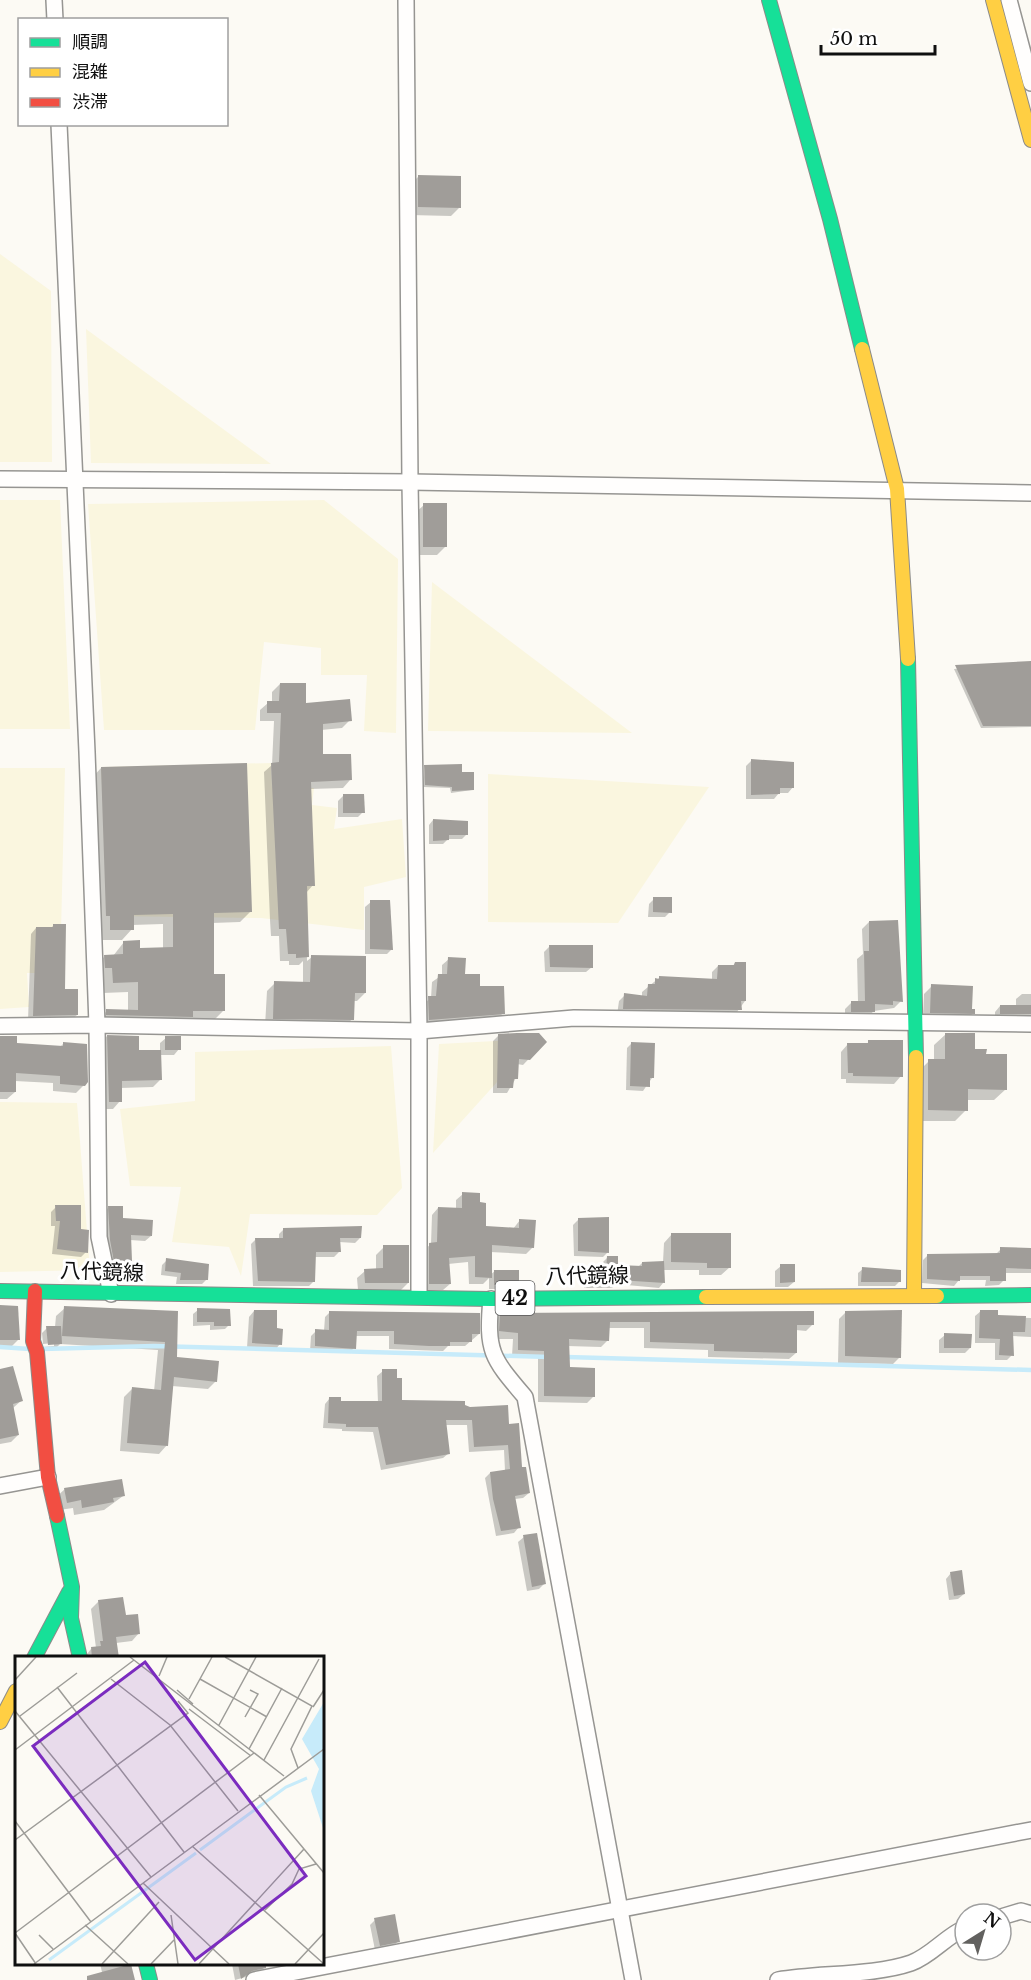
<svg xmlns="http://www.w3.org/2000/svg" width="1031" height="1980" font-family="'Libre Baskerville','Noto Sans JP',serif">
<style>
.farmland{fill:#faf6df}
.shadow{fill:#0003}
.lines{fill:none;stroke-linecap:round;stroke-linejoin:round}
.stream{stroke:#c7ebfa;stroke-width:4.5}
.building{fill:#a09d99}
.street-casing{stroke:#969592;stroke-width:18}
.fast-casing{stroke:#8c8b89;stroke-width:16}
.slow-casing{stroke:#8c8b89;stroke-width:16}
.jam-casing{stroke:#8c8b89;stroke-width:16}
.street{stroke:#fffefd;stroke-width:15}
.fast{stroke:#16e098;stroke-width:14}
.slow{stroke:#ffcf43;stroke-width:14}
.jam{stroke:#f24e42;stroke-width:14}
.labels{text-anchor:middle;stroke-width:6;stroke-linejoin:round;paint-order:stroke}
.shield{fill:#fff;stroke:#575757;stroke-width:1.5}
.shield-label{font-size:20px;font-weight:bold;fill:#0f0f0f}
.street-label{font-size:21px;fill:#0f0f0f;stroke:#fff}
.inset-river{fill:none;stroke:#c7ebfa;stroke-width:3}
.inset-road{fill:none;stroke:#9d9c98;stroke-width:1.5}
.view{fill:#7b2cbf;fill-opacity:0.15;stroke:#7b2cbf;stroke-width:3}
.inset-edge{fill:none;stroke:#0f0f0f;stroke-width:3}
</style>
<rect width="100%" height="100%" fill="#fcfaf4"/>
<g class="farmland">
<path d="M0,254L51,291L52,462H0Z"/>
<path d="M86,329L271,464L91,463Z"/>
<path d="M0,500H60L70,729H0Z"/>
<path d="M324,500L398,559L396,733L364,731L367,675H321V648L264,642L255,730H104L88,504Z"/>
<path d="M432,582L632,733L428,731Z"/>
<path d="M271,763L272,787L314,788L312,805L337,808L334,829L402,819L406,877L364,887V930L261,918L109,916L101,767Z"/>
<path d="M0,768H65L60,973H27L29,1007L0,1009Z"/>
<path d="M488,774L709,787L618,923L488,922Z"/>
<path d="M536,1039L433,1153L439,1044Z"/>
<path d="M391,1046L402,1188L377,1215L250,1214L241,1276L229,1247L172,1242L181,1187L130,1186L120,1109L195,1101V1052Z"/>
<path d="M0,1102L77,1103L90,1270L0,1272Z"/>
</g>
<g class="shadow">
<path d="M418,177L459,208L451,216L410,215V185Z"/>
<path d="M424,505L446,546L437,555H415V513Z"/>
<path d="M1031,662V727L981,728L954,669Z"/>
<path d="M280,684L305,705L350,720L342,728L321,730L322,756L350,780L343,788L310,789L313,885L306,893L307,961L312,957L365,993L357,1001H353L352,1019L344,1028L265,1026L267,991L275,983L303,984V961L299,965H289V961H280L279,936H271L270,920L264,772L272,765L274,721H260V710L268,703H272V692Z"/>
<path d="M751,761L793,787L788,793H779L774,799H746V766Z"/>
<path d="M425,767L461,774L472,790L451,793L450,788L423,787Z"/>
<path d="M101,768L251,911L240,922L212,923V975L223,1011L213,1021H96L107,1011H128V992L103,993L94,967L105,956H113L124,942L139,949H163V924L132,925V929L122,940H100L91,779Z"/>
<path d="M343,796L363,812L358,817H338V801Z"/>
<path d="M433,820L466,835L462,839H448L443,844H429V825Z"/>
<path d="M654,899L670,912L665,917H648L649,904Z"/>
<path d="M371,902L392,949L387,954H365V907Z"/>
<path d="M869,922L901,1001L894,1008L874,1011L866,1018H845V1009L852,1002H858L857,959L863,954L862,929Z"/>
<path d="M54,925L64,991L77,1015L71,1020L28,1021L31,934L36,928L50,929Z"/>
<path d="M550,946L592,967L586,972H545L544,952Z"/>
<path d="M449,959L503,1013L497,1020L423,1026L422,1005L431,998L432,982L442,975V965Z"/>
<path d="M735,963L745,1001L734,1016L617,1015L619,1001L625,995L642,997V992L660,977L712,980V972L718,966L732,967Z"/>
<path d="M932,986L970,1011L973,1013L966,1021L923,1020L924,994Z"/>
<path d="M1022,994H1031V1023L995,1019V1012L1000,1006L1016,1007V999Z"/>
<path d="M946,1034L985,1055L1006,1089L994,1100H966V1110L955,1121H917L918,1072L929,1061H934V1045Z"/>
<path d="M107,1036L138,1052H160V1043L166,1038L179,1049L174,1055H160L161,1079L153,1087L120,1088V1101L113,1109H102L100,1044Z"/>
<path d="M498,1036L545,1042L523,1065L517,1064L516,1078L507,1093H493V1041Z"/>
<path d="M0,1037L15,1045L60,1047L64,1043L84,1085L76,1093L53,1091V1083L15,1081V1092L7,1099H0Z"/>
<path d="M869,1042L901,1076L894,1084L846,1083V1079H841V1052L848,1044H866Z"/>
<path d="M632,1043L652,1078L643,1091L626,1090L627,1048Z"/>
<path d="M463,1194L478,1204L484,1227L513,1229L520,1220L533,1247L526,1254L490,1252V1275L495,1271L517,1284L512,1289H489V1278L483,1284H469L468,1262L448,1264L450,1284L443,1290H423V1251L431,1244L432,1215L438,1208L456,1209V1200Z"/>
<path d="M56,1207L80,1230L86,1252L81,1257L52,1254L55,1226H51V1212Z"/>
<path d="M109,1207L121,1219L151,1236L145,1241L130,1240L131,1261L125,1266L109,1267L104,1212Z"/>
<path d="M579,1219L608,1252L603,1257L574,1256L573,1225Z"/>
<path d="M284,1229L360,1238L355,1243L339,1242V1252L334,1257H314V1281L309,1286H253L251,1244L256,1239H279V1234Z"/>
<path d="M672,1234L730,1267L721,1275H699V1270H663V1283L659,1288L616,1284L612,1288H584V1278L589,1273H602L603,1262L607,1258L617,1267H638L642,1263L663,1262L664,1243Z"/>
<path d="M384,1247L408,1283L400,1291L358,1290L357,1278L365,1271L376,1270V1255Z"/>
<path d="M1001,1249L1031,1250V1273H1005L1004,1280L999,1285L985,1286L986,1280H959L954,1286L922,1283L923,1260L928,1255H995Z"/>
<path d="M167,1260L207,1279L202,1284H176L177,1277L161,1275L162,1265Z"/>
<path d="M781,1266L794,1282L788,1287H775V1271Z"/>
<path d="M863,1269L900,1281L895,1286H858V1273Z"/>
<path d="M0,1305L19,1339L10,1348H0Z"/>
<path d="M65,1308L177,1313L176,1358L216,1381L208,1389L172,1386L167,1445L159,1454L120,1451L124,1397L132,1389L154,1391L158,1350L60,1344L55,1349H43V1347L54,1346V1343L43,1344L42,1333L47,1328L55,1327L56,1316Z"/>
<path d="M198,1310L229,1325L225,1329L210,1330V1325L193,1326V1314Z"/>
<path d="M254,1311L276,1330L280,1344L275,1350L247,1348L249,1317Z"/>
<path d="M981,1311L996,1317L1031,1318V1337L1012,1336V1355L1007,1360H995V1343H975V1316Z"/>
<path d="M330,1312L479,1334L465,1346H448L443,1351L389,1349V1336H355L354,1348L349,1353L310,1351L311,1336L316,1331H324L325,1317Z"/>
<path d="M846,1312L900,1357L893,1364L838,1363L839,1319Z"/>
<path d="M500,1315L813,1324L806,1331L796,1330V1353L789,1359L708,1357V1350L644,1348V1328H608V1340L601,1347L567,1346L568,1369L593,1397L587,1403L538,1402V1357L512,1356L513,1339H494V1321Z"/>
<path d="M945,1335L970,1348L965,1353H939V1340Z"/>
<path d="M0,1371L22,1400L13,1408L18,1435L11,1442L0,1444Z"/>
<path d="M383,1371L401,1402L464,1406L508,1426L529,1493L523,1498L515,1499L519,1527L514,1533L496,1536L485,1478L490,1473L505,1471L504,1450L469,1452L467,1425H445L449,1453L443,1458L381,1470L373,1432L342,1431V1429L323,1428L325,1404L330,1398L340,1402L378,1403L377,1376Z"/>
<path d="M65,1489L123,1496L104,1510L74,1515L73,1508L59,1510L56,1497Z"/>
<path d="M524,1537L544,1584L539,1589L527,1591L518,1542Z"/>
<path d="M951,1573L964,1594L958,1599L949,1600L946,1579Z"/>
<path d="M99,1601L124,1617L139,1633L132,1641L116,1643L117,1658H84L91,1649L96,1648L91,1609Z"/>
<path d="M375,1920L398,1941L393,1947L375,1950L370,1925Z"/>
<path d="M100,1964H126L133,1980H104Z"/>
<path d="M232,1964H264L265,1967L259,1973L235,1980Z"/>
</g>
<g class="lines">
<g class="stream">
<path d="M0,1347L30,1349"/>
<path d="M42,1349L154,1346L549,1357"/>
<path d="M566,1357L1031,1370"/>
</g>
</g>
<g class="building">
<path d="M418,175L461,176V208L418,207Z"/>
<rect x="423" y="503" width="24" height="44"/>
<path d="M1031,661V726H983L955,665Z"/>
<path d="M280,683H306V703L350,699L352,721L323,724V754H351L352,780L311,782L315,886H307L309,957L296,958V954H288L286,929H279L271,763L279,762L281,713H267V701H279Z"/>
<path d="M751,759L794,762V788H780V794L751,795Z"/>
<path d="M247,763L252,912L214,913V974H225V1011H193V1017L106,1015V1009L138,1010V982L113,983L112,968H105L104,955L123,954V941L140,940V948L173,947V914L134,915V930H110V916H106L101,767Z"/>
<path d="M462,764V772H474V790L452,791V787L425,785L424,765Z"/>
<path d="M343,794H364L365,813H343Z"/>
<path d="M433,819L468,821V835H449V840L433,841Z"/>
<path d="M653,897H672V913L653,912Z"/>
<path d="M370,900H390L393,950L370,949Z"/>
<path d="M898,920L903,1002L893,1001V1005L875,1004V1012H851V1001H865L864,951H869V921Z"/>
<path d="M53,924H66L65,989H78V1015L33,1016L36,927H53Z"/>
<path d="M549,945H593V968L550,967Z"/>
<path d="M311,955L366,956V993H355L354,1020L273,1019L274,981L310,982Z"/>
<path d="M448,957L466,958L465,974H480V986H504L505,1014L429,1020L428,996H436L438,974H447Z"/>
<path d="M735,962H746V1001H741L742,1010L623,1009L624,993L647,996L648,984H655V978L659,979V976L717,979L718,965H734Z"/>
<path d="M931,984L973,986L972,1009H975V1014L930,1013Z"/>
<rect x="1000" y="1005" width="31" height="9"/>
<path d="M517,1033H539L547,1042L530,1060L519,1059L518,1079H514L513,1088H497L498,1034Z"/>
<path d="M945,1033H975V1049H987L986,1054H1007V1090L968,1089V1111L928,1110V1059H945Z"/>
<path d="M107,1035L139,1036V1050H161L162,1080L122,1081V1102H109Z"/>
<path d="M0,1036H17V1043L63,1046V1042L87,1044L88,1082L85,1086L60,1084V1076L16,1073V1092H0Z"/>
<rect x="165" y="1036" width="16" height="14"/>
<path d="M868,1040H903V1077L853,1076V1073H848L847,1043H868Z"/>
<path d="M631,1042L655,1043L654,1078H650V1087L630,1086Z"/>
<path d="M462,1192L480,1193V1202L486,1203V1226L519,1228V1219L536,1220L534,1248L492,1245V1278L475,1277V1256L449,1258L451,1284H429V1243L437,1242L438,1207L462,1208Z"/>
<path d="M55,1205H81V1229L89,1230L88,1253L57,1249L60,1221H56Z"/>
<path d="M108,1206H123V1218L153,1220L152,1236L131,1235L132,1261L114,1262L110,1240Z"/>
<path d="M609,1217V1253L578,1251V1218Z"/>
<path d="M362,1226L361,1238H340L341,1252H316L315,1282L258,1281L255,1238H283V1228Z"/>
<path d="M671,1233H731V1268H707V1263L671,1262Z"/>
<path d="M383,1245H409V1283H365L364,1269L383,1268Z"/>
<path d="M1000,1247L1031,1248V1269L1006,1268V1281H990V1276H960V1281L927,1279V1254L1000,1253Z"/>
<path d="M607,1256H618V1265L642,1266V1262L664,1261L665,1283L618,1280V1284H588L589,1272H606Z"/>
<path d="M166,1258L209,1264L208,1280H180L181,1273L165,1271Z"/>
<path d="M780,1264H795V1282L780,1283Z"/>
<path d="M862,1267L901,1270V1282H861Z"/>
<rect x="494" y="1270" width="25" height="15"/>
<path d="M0,1305L18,1306L20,1340H0Z"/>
<path d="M64,1306L178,1311L177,1357L219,1361L217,1382L174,1377L168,1446L127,1443L132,1387L161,1390L165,1342L62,1336Z"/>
<path d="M197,1308L230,1309L231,1326H214V1322H197Z"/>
<path d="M254,1310H277V1328L283,1329L282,1345L252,1343Z"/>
<path d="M902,1310L901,1358L845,1356V1311Z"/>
<path d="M980,1310H998V1315L1026,1316L1025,1332H1013L1014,1356L999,1355L1000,1339L979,1338Z"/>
<path d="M329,1311L480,1313V1334H472V1342H450V1346H429L394,1344V1331H357L356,1349L315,1346V1329L329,1330Z"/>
<path d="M814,1311V1325H797V1353L714,1351V1344L650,1342V1322H610L609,1341L569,1339L570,1367L595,1368V1397L544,1396V1351L518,1350V1333L499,1331L500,1313Z"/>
<path d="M46,1326H61L62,1344L48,1345Z"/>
<path d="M944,1333L972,1334L971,1348H944Z"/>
<path d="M13,1366L23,1401L13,1404L19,1435L0,1439V1369Z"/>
<path d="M382,1369H397V1378H402V1400L465,1401V1405L470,1407L508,1405L509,1424L519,1423L522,1467H526L530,1493L515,1496L521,1528L501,1531L493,1499L490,1472L510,1469L508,1445L474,1447L472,1420H446L450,1454L386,1465L378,1427H346V1424L328,1423L329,1397H341V1401H382Z"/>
<path d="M122,1479L125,1496L113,1498L114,1502L82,1508L81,1500L67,1503L64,1488Z"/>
<path d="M537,1533L546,1584L532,1587L523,1535Z"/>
<path d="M962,1570L965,1594L954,1596L950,1572Z"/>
<path d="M123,1597L126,1615L138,1614L140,1634L116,1637L119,1658H92L91,1647L101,1646L100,1641H103L98,1600Z"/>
<path d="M395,1914L400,1942L380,1946L374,1918Z"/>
<path d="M131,1964L135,1980H87V1976Z"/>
<path d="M238,1964H266V1968L252,1971L241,1979Z"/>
</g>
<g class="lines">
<g class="street-casing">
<g id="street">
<path d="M54,0L55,20"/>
<path d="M406,0L410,482L419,1031V1296"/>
<path d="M1009,0L1031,83"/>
<path d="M59,124L87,752L97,1025L99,1237L111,1294"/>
<path d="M0,479L410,482L1031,493"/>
<path d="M0,1026L97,1025L419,1031L574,1018L1031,1024"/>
<path d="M491,1299C486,1352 492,1358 525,1397L633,1980"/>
<path d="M0,1486L48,1477"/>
<path d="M1001,1917L1021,1911L1031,1914"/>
<path d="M254,1980L1031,1830"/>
<path d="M778,1980C819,1973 873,1976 911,1963C931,1956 946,1936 965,1928"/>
</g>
</g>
<g class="fast-casing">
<g id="fast">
<path d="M769,0L830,219L862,349"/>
<path d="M908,659L916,1057"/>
<path d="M0,1291L491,1299L706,1297"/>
<path d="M937,1296L1031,1295"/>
<path d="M57,1516L72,1587L71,1618L80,1658"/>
<path d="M34,1658L69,1592"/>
<path d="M146,1964L150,1980"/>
</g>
</g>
<g class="slow-casing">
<g id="slow">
<path d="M993,0L1031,140"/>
<path d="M862,349L897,489L908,659"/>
<path d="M914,1295L916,1057"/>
<path d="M706,1297L937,1296"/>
<path d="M0,1722L16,1691"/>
</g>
</g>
<g class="jam-casing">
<path id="jam" d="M35,1291L33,1341L37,1352L48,1477L57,1516"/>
</g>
<use href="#street" class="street"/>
<use href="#fast" class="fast"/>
<use href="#slow" class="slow"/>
<use href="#jam" class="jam"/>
</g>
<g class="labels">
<rect class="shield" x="495.5" y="1281" width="39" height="34" rx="4.5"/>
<g class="shield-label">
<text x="515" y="1305">42</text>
</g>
<g class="street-label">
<text transform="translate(102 1272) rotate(2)" y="7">八代鏡線</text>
<text transform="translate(587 1276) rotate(-1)" y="7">八代鏡線</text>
</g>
</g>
<g transform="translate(15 1656)">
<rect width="309" height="309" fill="#fcfaf4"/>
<path d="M309,46V175L296,135L304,113L287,83Z" fill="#c7ebfa"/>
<path class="inset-river" d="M185,194L271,131L292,122M34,304L181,197"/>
<path class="inset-road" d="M115,1L269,120M210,1L297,50L276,93L283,112M144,20L152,1M96,23L155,69L223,155M185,23L252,61M0,24L21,1M42,31L169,196M162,34L178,48M174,43L197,1M298,51L309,34M174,53L236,100M0,55L136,221M5,60L62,17M230,61L243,38L235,34M204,69L241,1M234,93L267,32M0,94L119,4M249,104L304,3M244,139L309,217M0,165L76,266M0,184L173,57L163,45M177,190L309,308M128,227L214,308M250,254L277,228L284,213L301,208M156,259L163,308M70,269L113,308M0,277L239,97M0,277L21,308M24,279L38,293M19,308L309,93M87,308L144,246M136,308L159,284M184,308L289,193M280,308L309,277"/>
<path class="view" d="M130,6L291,220L180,304L18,90Z"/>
<rect width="309" height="309" class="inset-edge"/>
</g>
<rect x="18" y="18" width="210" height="108" fill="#ffffff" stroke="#9f9f9f" stroke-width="1.5"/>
<rect x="30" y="38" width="30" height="9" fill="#16e098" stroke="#9f9f9f" stroke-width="1.5"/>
<text x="72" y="48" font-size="18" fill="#0f0f0f">順調</text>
<rect x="30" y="68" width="30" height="9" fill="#ffcf43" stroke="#9f9f9f" stroke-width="1.5"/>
<text x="72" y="78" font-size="18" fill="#0f0f0f">混雑</text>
<rect x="30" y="98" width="30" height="9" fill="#f24e42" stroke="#9f9f9f" stroke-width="1.5"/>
<text x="72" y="108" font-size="18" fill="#0f0f0f">渋滞</text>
<g transform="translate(983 1932) rotate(37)"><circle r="28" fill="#ffffff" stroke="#9f9f9f" stroke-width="1.5"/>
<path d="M0-4.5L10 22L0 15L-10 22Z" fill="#62615f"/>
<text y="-9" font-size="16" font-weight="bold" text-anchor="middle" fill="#0f0f0f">N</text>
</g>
<path d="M821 45v9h114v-9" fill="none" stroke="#0f0f0f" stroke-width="3"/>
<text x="830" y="45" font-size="18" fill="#0f0f0f" stroke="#ffffff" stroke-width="4.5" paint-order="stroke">50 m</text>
</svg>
